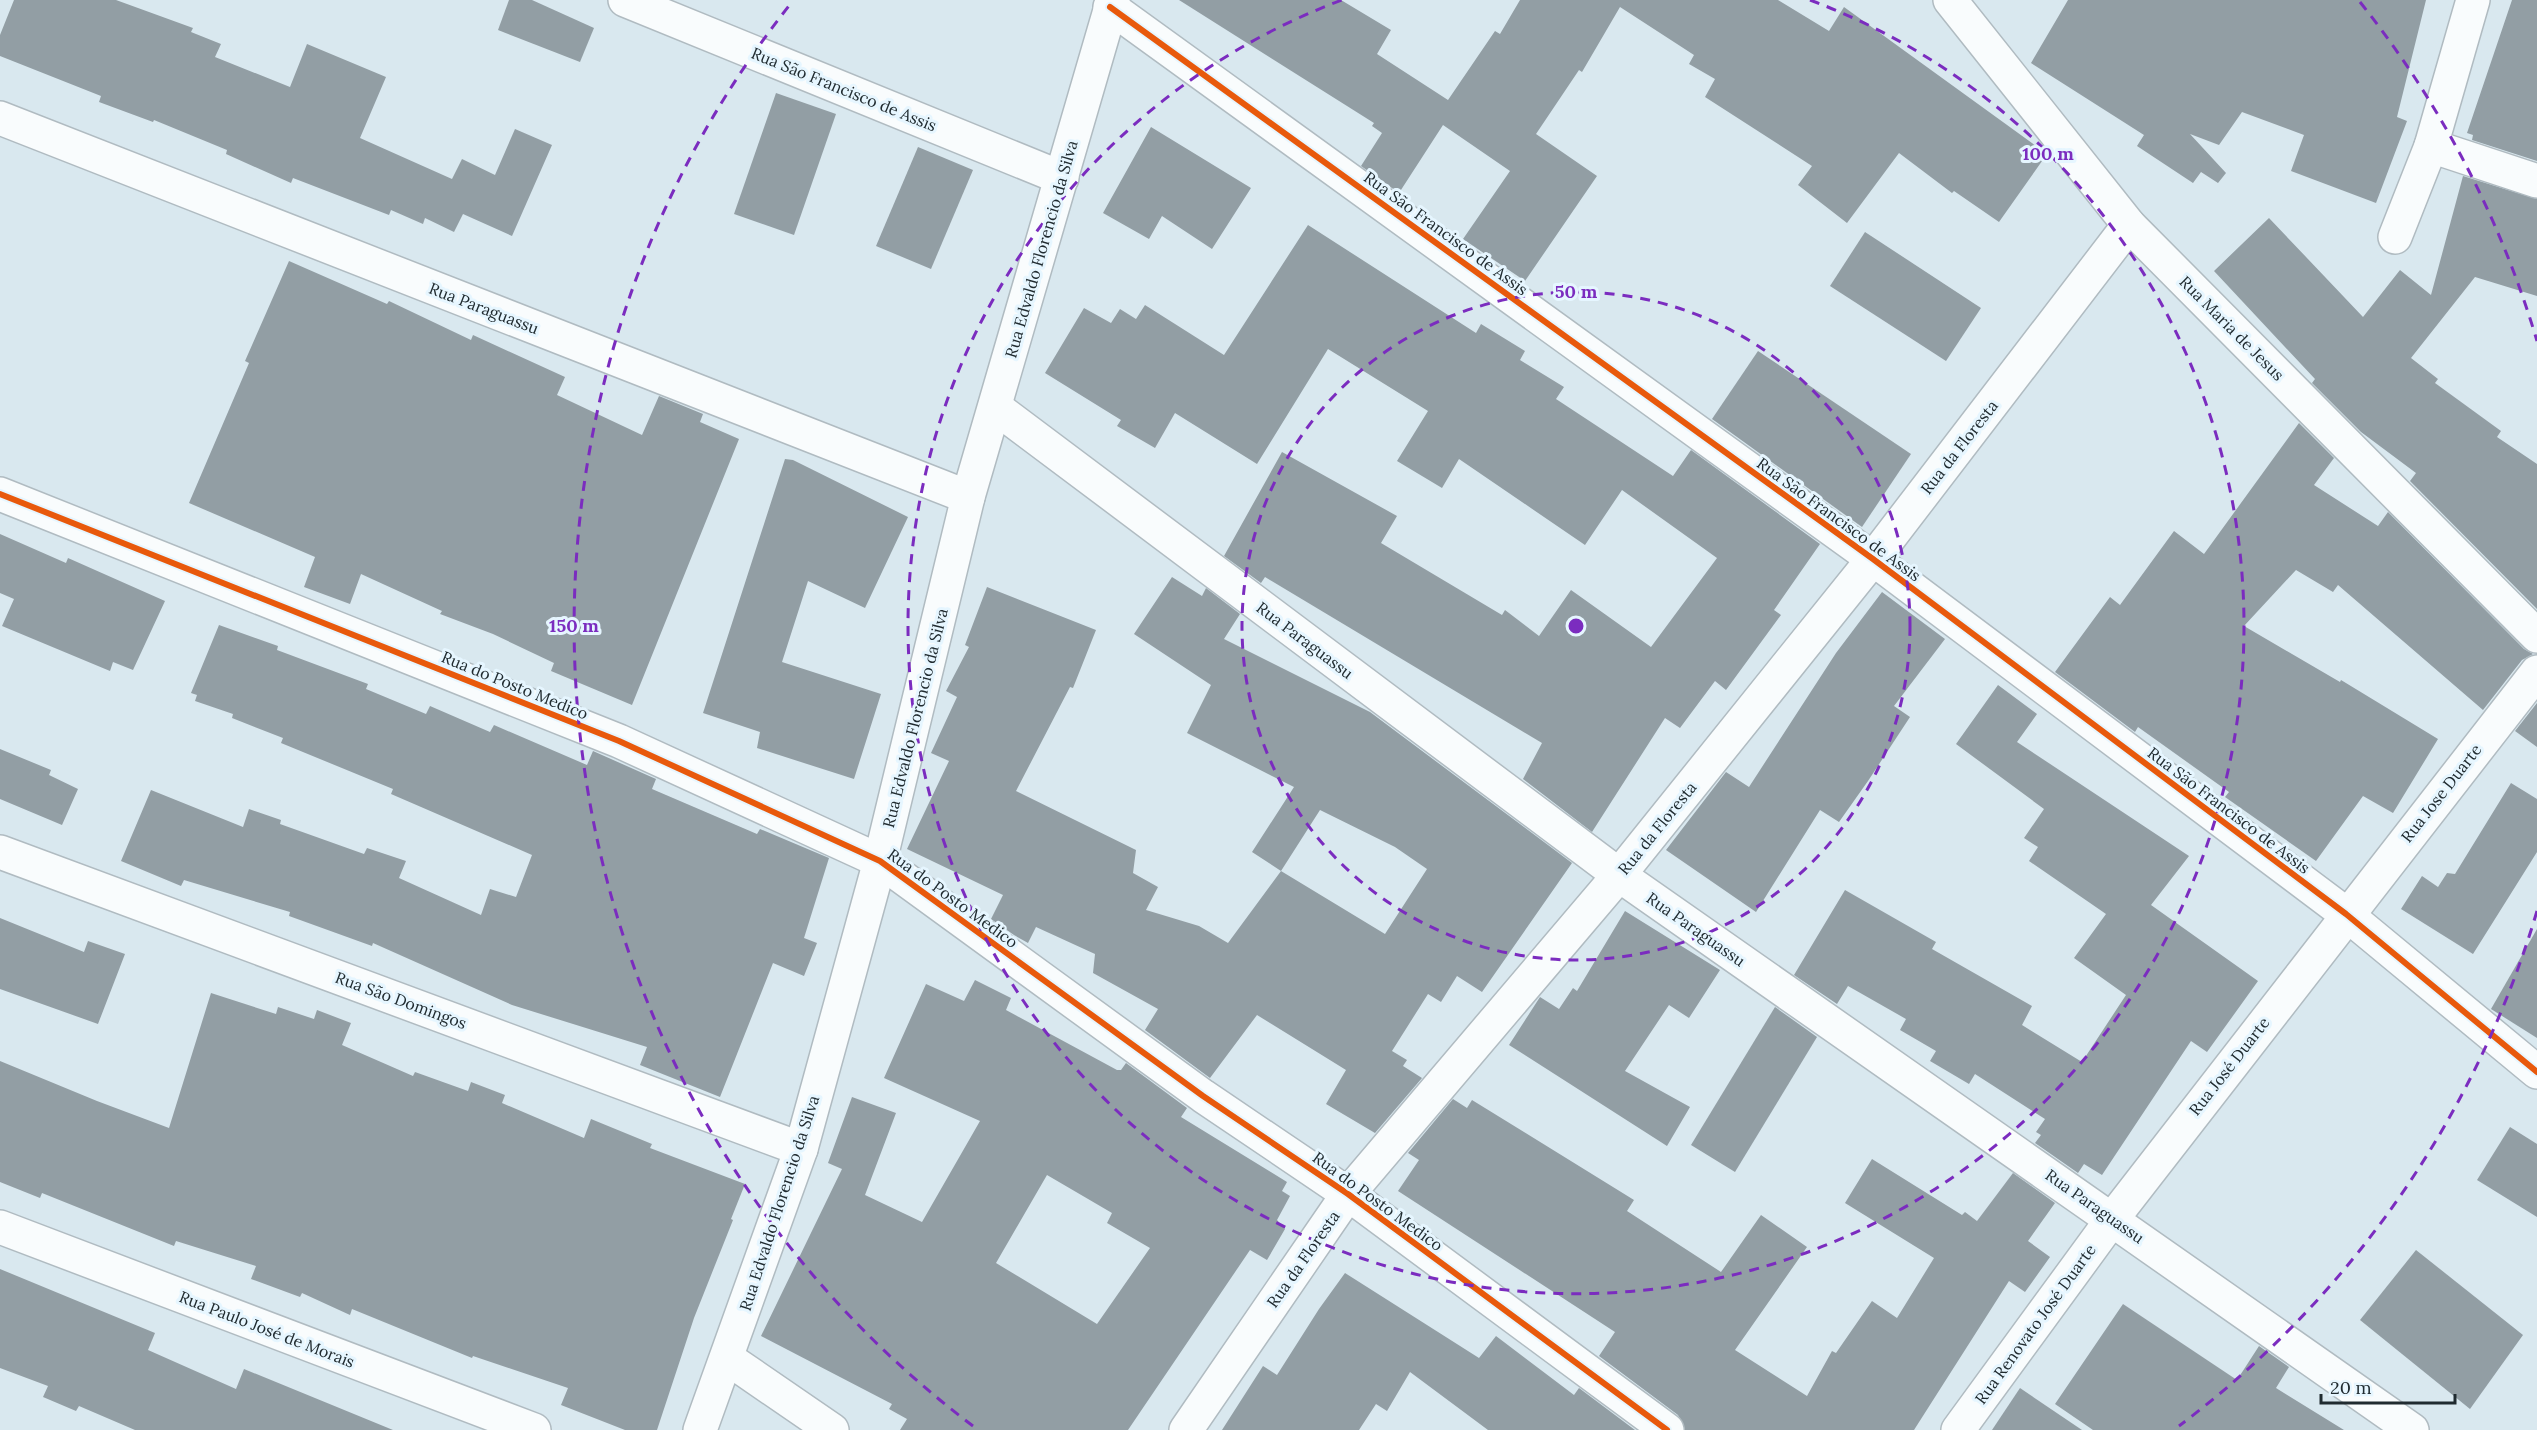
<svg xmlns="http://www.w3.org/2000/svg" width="2537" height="1430" font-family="Lora,serif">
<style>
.building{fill:#929ea4;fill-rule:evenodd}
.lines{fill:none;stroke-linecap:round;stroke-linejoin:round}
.minor-casing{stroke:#b0bbc1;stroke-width:36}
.minor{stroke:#f9fcfd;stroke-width:33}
.cycleway-casing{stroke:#e6f6ff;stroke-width:10}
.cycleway{stroke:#e8590c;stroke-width:6}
.ring{fill:none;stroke:#7b2cbf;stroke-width:3;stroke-dasharray:10 8}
.labels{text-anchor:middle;stroke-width:6;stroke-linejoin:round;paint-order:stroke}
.street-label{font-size:16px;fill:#202b30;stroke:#e6f6ff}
.centre{fill:#7b2cbf;stroke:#e6f6ff;stroke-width:3}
.ring-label{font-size:18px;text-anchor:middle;font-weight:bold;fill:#7b2cbf;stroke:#e6f6ff;stroke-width:6;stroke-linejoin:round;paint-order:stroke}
</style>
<rect width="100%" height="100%" fill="#d9e8ef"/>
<g class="building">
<path d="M14,0H116L193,28L191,32L221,44L215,57L290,87L307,44L386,77L360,138L452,179L462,159L495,175L515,129L552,145L512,236L463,214L454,232L425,218L423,224L391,210L389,215L293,178L291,183L226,154L227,150L154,120L153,122L99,102L101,96L0,56V35Z"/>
<path d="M509,0H532L594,28L580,62L498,30Z"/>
<path d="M1179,0H1341L1391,30L1377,54L1448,100L1495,31L1500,34L1520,0H1778L1829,31L1844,7L2047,154L1999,222L1954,191L1952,193L1899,153L1847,223L1798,185L1812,166L1705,97L1715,79L1689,64L1694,55L1620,7L1582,72L1579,70L1536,134L1597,176L1525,281L1463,239L1510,171L1443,125L1399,193L1361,166L1382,133L1372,126L1374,123Z"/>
<path d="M2068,0H2426L2397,117L2407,121L2376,203L2291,171L2304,135L2242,112L2219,145L2190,134L2226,173L2218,183L2201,172L2193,183L2137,146L2144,135L2031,63Z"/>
<path d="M2512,0H2537V161L2472,140L2473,135L2467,133Z"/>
<path d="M776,93L836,114L794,235L734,214Z"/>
<path d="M1151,127L1251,188L1212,249L1162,216L1149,239L1103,213Z"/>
<path d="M918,147L973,170L931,269L876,246Z"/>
<path d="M2463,176L2537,199V296L2475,277L2411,358L2438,379L2435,383L2501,431L2497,437L2537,464V609L2410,481L2416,473L2361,432L2312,383L2315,379L2214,271L2269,218L2363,317L2400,270L2431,295Z"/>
<path d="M1308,225L1476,333L1481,324L1525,351L1520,360L1564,387L1556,399L1673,476L1691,450L1820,544L1774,610L1781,615L1726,690L1715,681L1680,728L1665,718L1592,832L1523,779L1542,743L1265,577L1261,583L1224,556L1282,452L1397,516L1381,543L1502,615L1505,610L1539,636L1571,590L1651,647L1717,558L1622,490L1585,545L1459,459L1442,488L1397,461L1428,411L1328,349L1257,464L1175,413L1155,448L1117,426L1121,420L1045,373L1084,308L1111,323L1120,309L1136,319L1145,305L1224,355Z"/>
<path d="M1865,232L1981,308L1946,361L1830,286Z"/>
<path d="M289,261L387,304L389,301L471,340L473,335L565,377L557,395L642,435L659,396L703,414L700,422L739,439L632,705L551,671L554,663L493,634L440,614L442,611L361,574L350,604L304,587L315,557L189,503L249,363L245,361Z"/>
<path d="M1758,351L1911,454L1862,527L1712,419Z"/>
<path d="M2299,423L2334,458L2314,485L2378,526L2388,512L2524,649L2533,654L2522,660L2483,710L2338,585L2333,592L2296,570L2244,626L2340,682L2341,680L2438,739L2393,813L2363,796L2316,861L2225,797L2229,792L2138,727L2135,732L2055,672L2110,597L2120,605L2174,531L2204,554Z"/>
<path d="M785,459L793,460L908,517L865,608L808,581L782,662L881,694L854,779L757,748L760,732L703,713Z"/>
<path d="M0,534L66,563L68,558L165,601L133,670L113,662L110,671L2,626L14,599L0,593Z"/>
<path d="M1172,577L1202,596L1206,588L1240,614L1224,639L1370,712L1572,863L1482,992L1457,976L1441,1002L1428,994L1392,1051L1407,1060L1403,1066L1422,1078L1375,1133L1326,1104L1346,1070L1257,1015L1210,1078L1145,1030L1158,1009L1093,973L1095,954L1036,927L1028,943L1014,935L991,919L1003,895L907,849L949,761L931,753L957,697L946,691L969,647L965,645L987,587L1096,630L1073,688L1070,687L1016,791L1136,850L1133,873L1158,887L1146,910L1199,926L1228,943L1281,871L1252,852L1294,787L1187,733L1211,685L1134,634ZM1320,810L1395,847L1427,869L1385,934L1281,871Z"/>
<path d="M1882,592L1945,639L1894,706L1910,717L1868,781L1839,822L1820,810L1756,912L1666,850L1726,772L1749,787L1836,653Z"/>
<path d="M219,625L278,646L277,650L368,684L366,689L426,714L430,706L490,732L494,725L587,765L593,751L656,779L652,789L757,834L760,829L829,858L804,938L817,943L804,976L773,963L720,1097L640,1065L647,1047L512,1005L373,943L372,946L289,916L290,912L184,880L181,886L121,861L151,790L243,827L249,809L281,820L280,824L364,854L367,848L406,861L399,878L481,915L490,889L516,897L532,855L391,794L393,789L281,743L283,738L232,718L233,714L195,701L197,695L191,693Z"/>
<path d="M1998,685L2037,714L2017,742L2189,856L2151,905L2258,981L2207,1052L2191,1041L2102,1175L2084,1164L2078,1173L2035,1143L2041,1135L2036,1132L2045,1119L1975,1074L1969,1084L1930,1061L1936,1051L1900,1030L1906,1019L1848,986L1837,1004L1794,975L1845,890L1936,942L1932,949L2032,1006L2022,1025L2082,1062L2126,995L2074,958L2106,914L2029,861L2038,847L2024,838L2044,809L1956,744Z"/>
<path d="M2537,703V747L2515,731Z"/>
<path d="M0,749L51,770L49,775L78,789L62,825L0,799Z"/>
<path d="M2511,783L2537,799V852L2473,954L2401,909L2422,876L2438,887L2447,873L2455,874Z"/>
<path d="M1625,911L1720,970L1689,1018L1669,1005L1625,1071L1690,1107L1667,1146L1509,1045L1540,997L1559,1009L1573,988L1577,991Z"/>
<path d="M0,918L84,952L88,941L125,954L98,1024L0,989Z"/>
<path d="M2537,929V1038L2491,1009Z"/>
<path d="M975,980L1011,998L1006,1010L1117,1070H1121L1126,1063L1187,1108L1181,1117L1287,1182L1282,1191L1290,1196L1277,1220L1285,1229L1267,1260L1250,1250L1128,1430H900L907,1419L889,1409L892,1404L761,1336L842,1169L828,1163L852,1097L896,1113L865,1195L922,1222L980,1121L884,1078L926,984L964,1001ZM1047,1175L1112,1213L1107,1223L1150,1248L1097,1324L996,1263Z"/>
<path d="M211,993L276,1014L278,1007L314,1019L317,1010L351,1023L342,1045L413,1076L415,1072L468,1091L471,1082L505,1095L502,1103L584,1138L591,1119L652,1144L650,1148L745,1184L731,1219L733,1220L694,1318L657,1430H625L561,1405L568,1388L473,1356L472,1358L352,1309L350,1315L302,1293L300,1297L251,1279L256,1266L176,1241L174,1246L42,1193L40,1198L0,1182V1061L97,1101L169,1128Z"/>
<path d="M1775,1007L1817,1037L1735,1172L1691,1145Z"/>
<path d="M1453,1099L1467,1108L1472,1100L1634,1200L1627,1211L1721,1272L1761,1215L1807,1247L1735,1350L1807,1396L1832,1351L1836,1353L1872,1301L1897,1318L1934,1258L1845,1203L1872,1159L1962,1215L1965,1212L1977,1221L2013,1173L2055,1203L2028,1241L2050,1257L2025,1292L2009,1281L1914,1430H1685L1678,1415L1599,1356L1615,1332L1398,1191L1419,1160L1408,1153Z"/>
<path d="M2510,1127L2537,1144V1217L2477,1180Z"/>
<path d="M2416,1250L2523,1335L2470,1409L2360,1320Z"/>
<path d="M0,1269L155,1333L148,1350L236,1389L244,1369L393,1430H135L79,1406L76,1411L43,1397L48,1386L0,1368Z"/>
<path d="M1345,1273L1479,1358L1496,1336L1574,1395L1579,1388L1635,1430H1488L1410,1372L1387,1411L1376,1404L1359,1430H1222L1263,1366L1277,1375L1319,1309Z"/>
<path d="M2123,1304L2237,1380L2259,1346L2289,1367L2276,1388L2344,1430H2093L2055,1404Z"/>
<path d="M2020,1388L2082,1430H1992Z"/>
</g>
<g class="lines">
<g class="minor-casing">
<g id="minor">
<path d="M625,0L1062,178"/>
<path d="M1950,0L2129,225L2537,636"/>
<path d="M1110,7L1873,559L2346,914L2537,1072"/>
<path d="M0,118L968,497"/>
<path d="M2431,146L2537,181"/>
<path d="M2395,237L2431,146L2473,0"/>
<path d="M995,407L1619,875L2412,1430"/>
<path d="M0,494L619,741L880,861L1203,1096L1348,1194L1667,1430"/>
<path d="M0,852L801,1149"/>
<path d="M0,1227L534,1430"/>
<path d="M727,1358L832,1430"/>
<path d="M700,1430L801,1149L880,861L968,497L1113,0"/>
<path d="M1186,1430L1348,1194L1619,875L1873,559L2129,225"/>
<path d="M1958,1430L2113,1218L2537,672"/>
</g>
</g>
<use href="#minor" class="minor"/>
<g class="cycleway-casing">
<g id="cycleway">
<path d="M1110,7L1873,559L2346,914L2537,1072"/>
<path d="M0,494L619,741L880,861L1203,1096L1348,1194L1667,1430"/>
</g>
</g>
<use href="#cycleway" class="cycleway"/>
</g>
<g class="ring">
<circle cx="1576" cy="626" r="334"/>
<path d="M1810 0A668 668 0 1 1 1342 0"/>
<path d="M2537 911A1002 1002 0 0 1 2179 1426M973 1426A1002 1002 0 0 1 792 2M2360 2A1002 1002 0 0 1 2537 341"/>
</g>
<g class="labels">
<g class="street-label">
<text transform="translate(844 89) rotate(22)" y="6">Rua São Francisco de Assis</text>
<text transform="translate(1446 233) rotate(36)" y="6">Rua São Francisco de Assis</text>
<text transform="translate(1041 249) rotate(-74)" y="6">Rua Edvaldo Florencio da Silva</text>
<text transform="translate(484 308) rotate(21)" y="6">Rua Paraguassu</text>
<text transform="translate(2232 328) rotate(45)" y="6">Rua Maria de Jesus</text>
<text transform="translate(1959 447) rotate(-52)" y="6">Rua da Floresta</text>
<text transform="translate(1839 519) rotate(36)" y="6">Rua São Francisco de Assis</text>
<text transform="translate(1305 640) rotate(37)" y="6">Rua Paraguassu</text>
<text transform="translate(515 685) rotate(22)" y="6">Rua do Posto Medico</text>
<text transform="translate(915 718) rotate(-76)" y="6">Rua Edvaldo Florencio da Silva</text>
<text transform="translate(2441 793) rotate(-52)" y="6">Rua Jose Duarte</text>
<text transform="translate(2229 810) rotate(37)" y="6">Rua São Francisco de Assis</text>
<text transform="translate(1657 828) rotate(-51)" y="6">Rua da Floresta</text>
<text transform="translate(953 898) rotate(36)" y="6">Rua do Posto Medico</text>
<text transform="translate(1696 929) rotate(35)" y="6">Rua Paraguassu</text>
<text transform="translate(401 1000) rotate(20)" y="6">Rua São Domingos</text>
<text transform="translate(2229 1066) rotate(-52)" y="6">Rua José Duarte</text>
<text transform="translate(1378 1201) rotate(36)" y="6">Rua do Posto Medico</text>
<text transform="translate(779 1203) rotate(-72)" y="6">Rua Edvaldo Florencio da Silva</text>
<text transform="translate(2095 1206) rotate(35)" y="6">Rua Paraguassu</text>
<text transform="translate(1303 1259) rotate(-55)" y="6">Rua da Floresta</text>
<text transform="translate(2035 1324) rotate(-54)" y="6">Rua Renovato José Duarte</text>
<text transform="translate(267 1329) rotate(21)" y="6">Rua Paulo José de Morais</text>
</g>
</g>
<circle cx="1576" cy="626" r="9" class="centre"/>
<g class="ring-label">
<text x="2048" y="160">100 m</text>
<text x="1576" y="298">50 m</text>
<text x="574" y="632">150 m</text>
</g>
<path d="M2321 1394v9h134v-9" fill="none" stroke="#202b30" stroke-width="3"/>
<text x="2330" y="1394" font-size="18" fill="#202b30" stroke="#e6f6ff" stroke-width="4.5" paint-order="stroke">20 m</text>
</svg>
